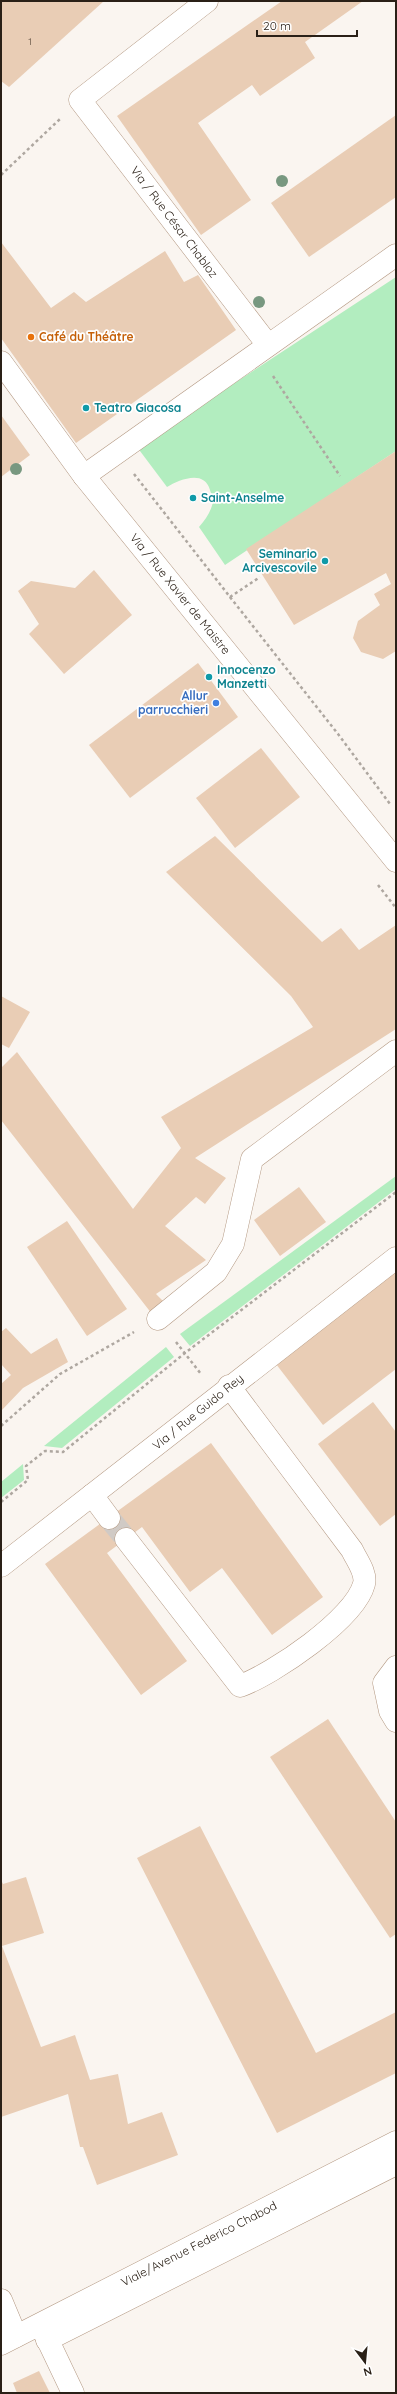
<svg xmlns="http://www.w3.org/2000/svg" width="397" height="2394" font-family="Quicksand,sans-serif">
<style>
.green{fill:#b2edbf}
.building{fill:#e9cdb5}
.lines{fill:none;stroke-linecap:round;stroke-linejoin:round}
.minor-tunnel{stroke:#d0cac5;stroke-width:22;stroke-dasharray:22 11;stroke-linecap:butt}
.minor-casing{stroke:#b49983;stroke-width:23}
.path{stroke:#aea7a0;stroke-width:2.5;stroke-dasharray:3 3;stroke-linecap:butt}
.minor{stroke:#fff;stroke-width:22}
.tree{fill:#789880}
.food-dot{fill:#e8710a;stroke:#fff;stroke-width:1.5}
.culture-dot{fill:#0f9aa8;stroke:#fff;stroke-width:1.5}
.shop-dot{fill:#3f7fe0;stroke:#fff;stroke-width:1.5}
.labels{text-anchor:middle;stroke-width:3.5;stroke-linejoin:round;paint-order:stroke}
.number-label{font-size:10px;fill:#5a4b3e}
.street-label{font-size:12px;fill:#2a2017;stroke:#fff}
.food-label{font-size:12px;font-weight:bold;fill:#c56008;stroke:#fff;text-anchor:start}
.culture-label{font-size:12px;font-weight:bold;fill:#0d838f;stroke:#fff;text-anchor:start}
.shop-label{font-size:12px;font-weight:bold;fill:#366cbe;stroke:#fff;text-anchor:end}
</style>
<rect width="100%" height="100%" fill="#faf5f0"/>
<g class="green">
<path d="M396,277V451L225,565L199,527C205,520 211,512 213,502C214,499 211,494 210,490C204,469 179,480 167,487L137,447Z"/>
<path d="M396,1176V1189L190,1346L180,1334Z"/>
<path d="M166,1347L174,1357L62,1448L44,1446Z"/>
<path d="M23,1464L24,1480L1,1498V1482Z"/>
</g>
<g class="building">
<path d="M1,1H104L9,87L1,81Z"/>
<path d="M282,1H363L305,42L315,58L260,96L252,85L198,123L251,200L201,235L117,116Z"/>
<path d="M396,115V197L309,257L271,203Z"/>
<path d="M1,242L51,308L74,292L86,302L165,251L184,282L198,275L236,330L76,443L1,338Z"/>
<path d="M1,415L30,455L1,477Z"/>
<path d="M396,451V651L383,659L361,652L353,638L358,621L380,605L374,594L391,584L386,573L294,625L246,549Z"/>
<path d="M94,570L132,615L64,674L29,634L39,624L18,591L31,581L75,588Z"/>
<path d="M198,663L238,717L130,798L89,745Z"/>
<path d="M261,748L300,797L235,848L196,798Z"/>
<path d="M215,836L322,942L341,928L359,950L396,925V1029L195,1158L226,1178L205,1204L196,1197L165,1226L206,1260L156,1294L166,1304L152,1314L1,1120V1068L17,1052L133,1209L181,1148L161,1117L313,1027L291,996L166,872Z"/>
<path d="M1,996L30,1012L9,1048L1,1044Z"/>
<path d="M299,1187L326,1222L280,1256L254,1220Z"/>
<path d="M67,1221L127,1309L87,1336L27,1247Z"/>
<path d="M396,1271V1369L323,1425L276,1364Z"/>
<path d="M6,1328L31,1354L57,1338L68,1362L23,1388L1,1411V1384L11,1375L1,1364V1332Z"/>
<path d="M373,1402L396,1432V1514L380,1526L318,1444Z"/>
<path d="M211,1443L323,1597L272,1635L222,1568L190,1592L142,1527L107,1553L187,1661L141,1695L45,1564Z"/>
<path d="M328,1719L396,1822V1934L390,1938L270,1757Z"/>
<path d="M200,1826L316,2053L396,2012V2073L277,2133L137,1858Z"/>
<path d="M26,1877L44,1933L2,1946L41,2047L75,2035L90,2080L118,2074L128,2124L162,2112L178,2155L97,2185L83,2147H80L68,2094L1,2117V1880L3,1884Z"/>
<path d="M39,2371L50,2393H17L13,2383Z"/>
</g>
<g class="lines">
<path class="minor-tunnel" d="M109,1518L126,1539"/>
<g class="minor-casing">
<g id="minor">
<path d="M207,1L80,100L268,345"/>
<path d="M1,362L84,476L396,861"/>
<path d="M84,476L396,255"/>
<path d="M158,1319L216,1272L233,1244L252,1159L396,1051"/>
<path d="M92,1495L109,1518"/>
<path d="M126,1539L240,1686C273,1674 355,1619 364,1584C367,1573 356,1559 352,1550L229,1386"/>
<path d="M1,1566L396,1258"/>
<path d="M396,1667L384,1683L390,1711L396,1721"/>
<path d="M1,2300L16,2336"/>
<path d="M42,2328L73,2393"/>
<path d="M47,2340L396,2164"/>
<path d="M1,2344L396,2142"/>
</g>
</g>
<g class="path">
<path d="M1,175L60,119"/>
<path d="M273,376L340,476"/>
<path d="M134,474L230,597L260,577"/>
<path d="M230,597L338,734L390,804"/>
<path d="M378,885L396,908"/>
<path d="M176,1342L201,1374"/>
<path d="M1,1426L60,1374L134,1332"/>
<path d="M1,1502L28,1480L26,1466L45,1451L63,1452L185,1353L396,1192"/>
</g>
<use href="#minor" class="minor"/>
</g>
<g class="tree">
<circle cx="282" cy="181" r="6"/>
<circle cx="259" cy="302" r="6"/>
<circle cx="16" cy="469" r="6"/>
</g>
<circle class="food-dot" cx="31" cy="337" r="4"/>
<g class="culture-dot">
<circle cx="86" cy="408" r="4"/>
<circle cx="193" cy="498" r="4"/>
<circle cx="325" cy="561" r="4"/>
<circle cx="209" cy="677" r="4"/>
</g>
<circle class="shop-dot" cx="216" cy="703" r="4"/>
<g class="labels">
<g class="number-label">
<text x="30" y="45">1</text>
</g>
<g class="street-label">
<text transform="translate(174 222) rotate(53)" y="4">Via / Rue César Chabloz</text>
<text transform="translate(180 594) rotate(51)" y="4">Via / Rue Xavier de Maistre</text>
<text transform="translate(198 1412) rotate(-39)" y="4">Via / Rue Guido Rey</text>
<text transform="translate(199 2244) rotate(-27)" y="4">Viale/Avenue Federico Chabod</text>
</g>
<g class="food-label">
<text x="39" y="341">Café du Théâtre</text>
</g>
<g class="culture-label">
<text x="94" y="412">Teatro Giacosa</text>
<text x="201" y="502">Saint-Anselme</text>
<text x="317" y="558" text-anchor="end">Seminario<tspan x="317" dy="14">Arcivescovile</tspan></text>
<text x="217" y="674">Innocenzo<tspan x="217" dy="14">Manzetti</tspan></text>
</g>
<g class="shop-label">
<text x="208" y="700">Allur<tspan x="208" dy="14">parrucchieri</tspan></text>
</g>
</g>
<rect width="397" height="2394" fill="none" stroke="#2a2017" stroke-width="4"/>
<g transform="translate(365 2362) rotate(164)" stroke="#ffffff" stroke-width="3" paint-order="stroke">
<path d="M0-3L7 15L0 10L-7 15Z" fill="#2a2017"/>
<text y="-6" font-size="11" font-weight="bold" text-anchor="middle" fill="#2a2017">N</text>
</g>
<path d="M257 30v6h100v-6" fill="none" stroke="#2a2017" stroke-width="2"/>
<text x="263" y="30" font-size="12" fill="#2a2017" stroke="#ffffff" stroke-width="3" paint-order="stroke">20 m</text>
</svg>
